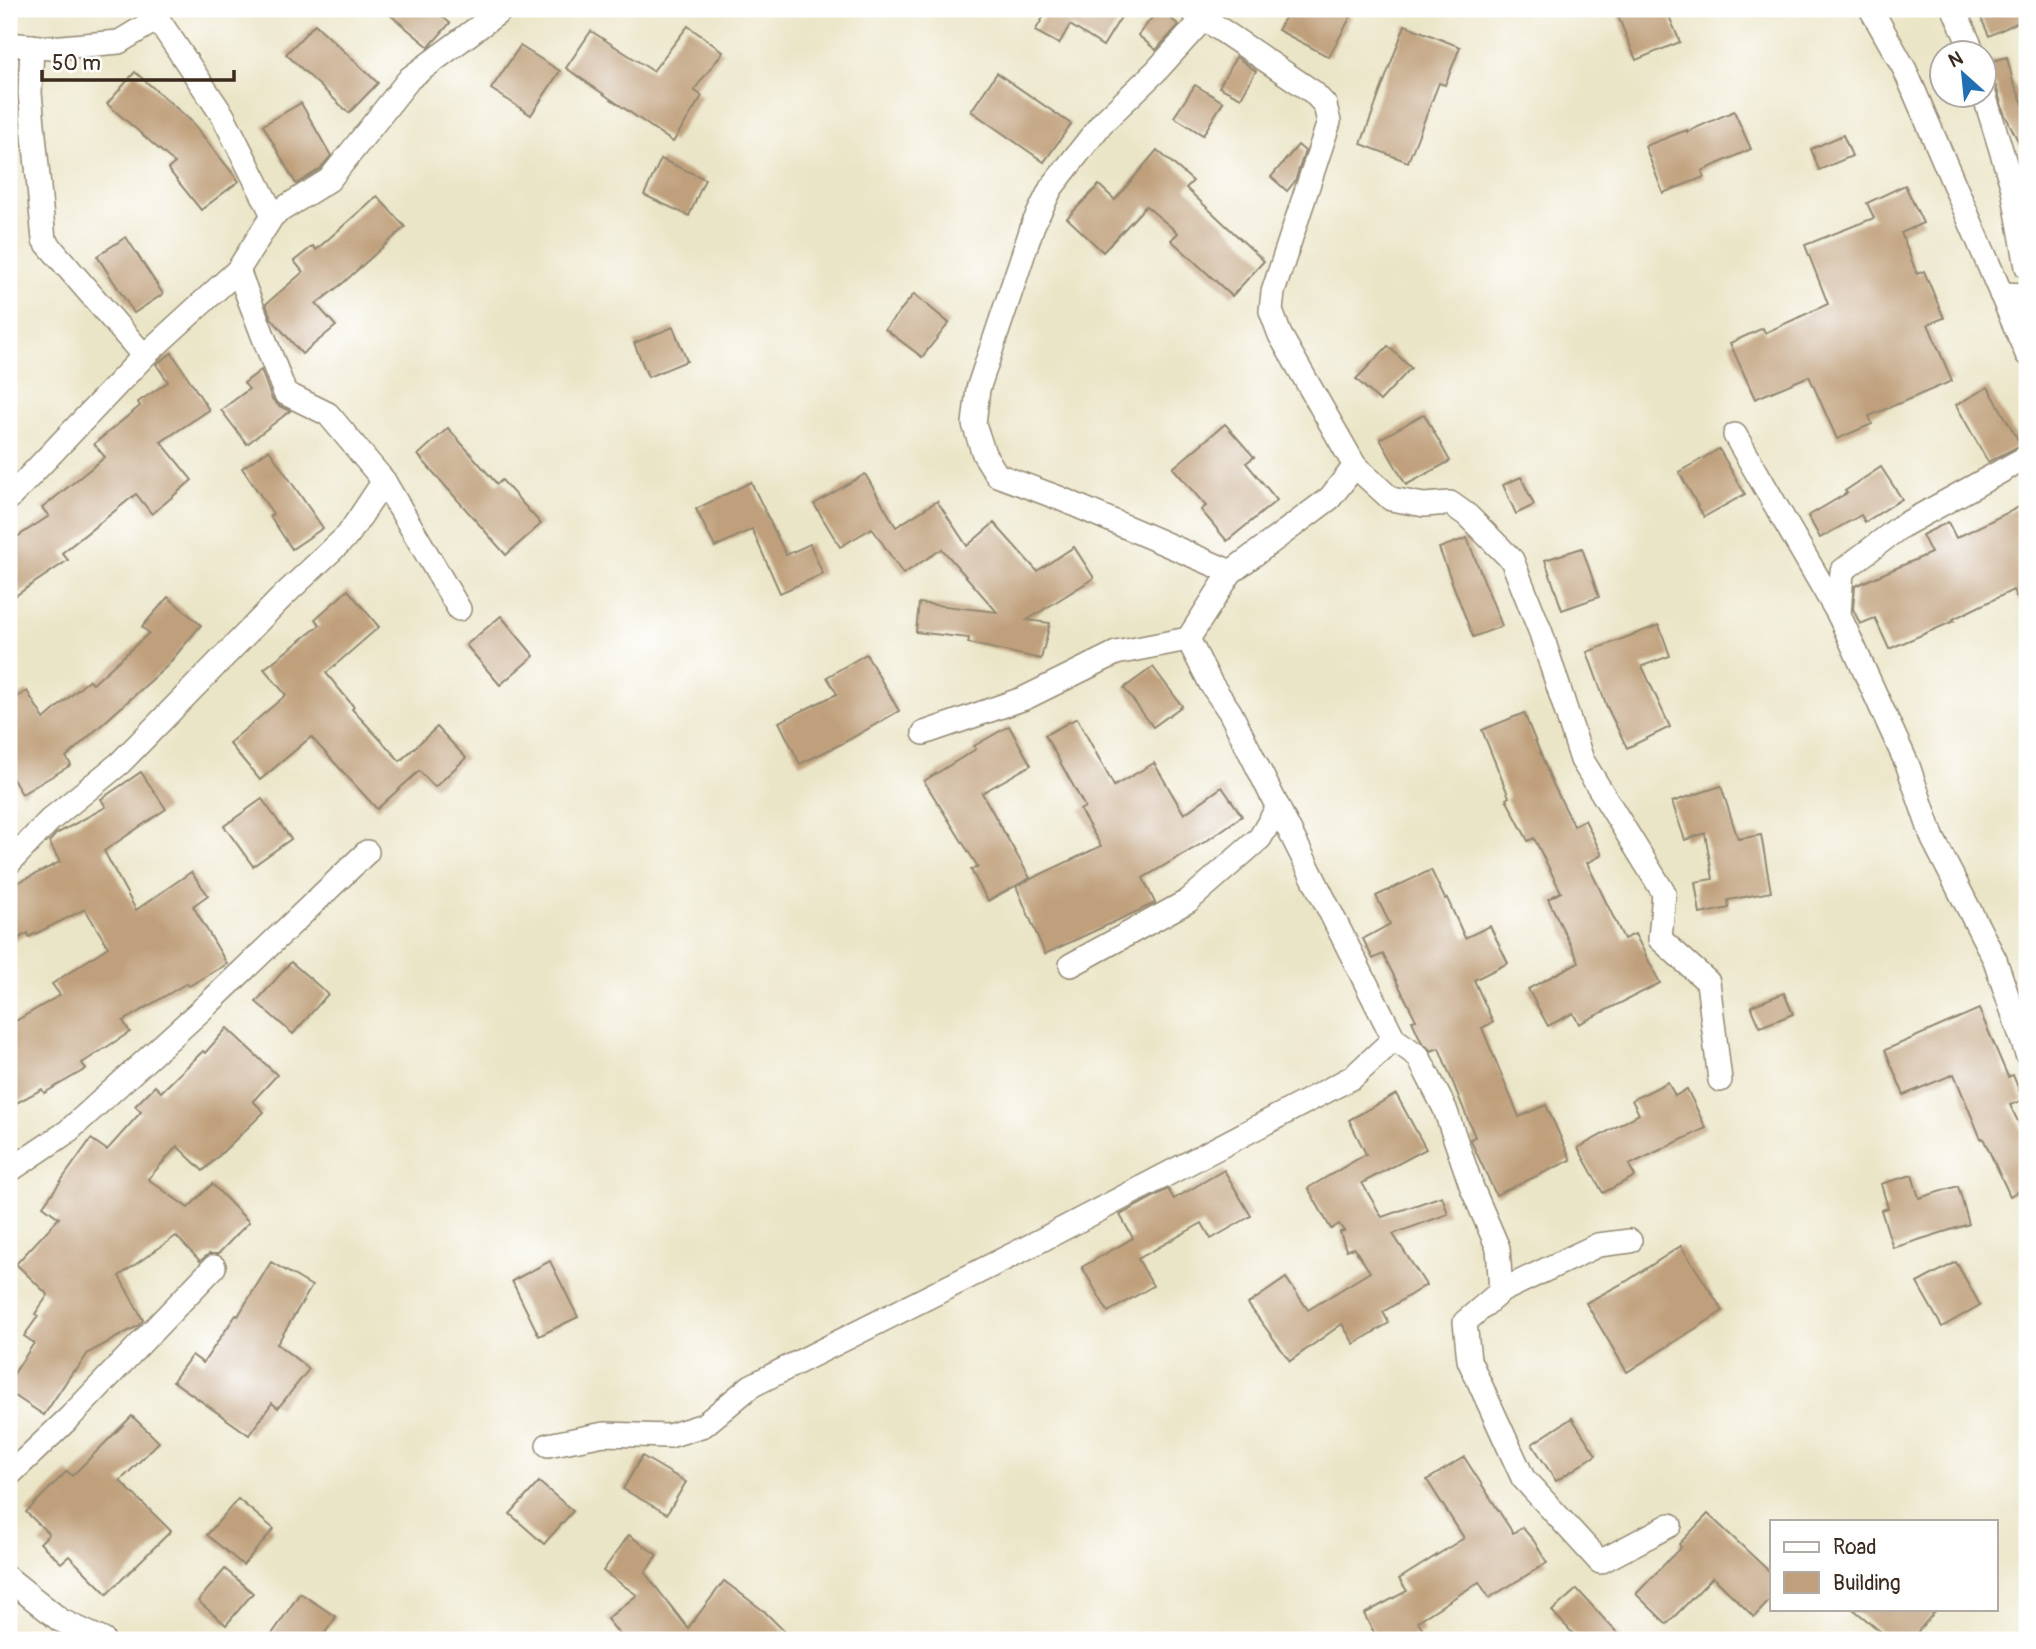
<svg xmlns="http://www.w3.org/2000/svg" width="2036" height="1649" font-family="Pangolin,sans-serif">
<style>
.building{fill:#c0a07c}
.lines{fill:none;stroke-linecap:round;stroke-linejoin:round}
.minor-casing{stroke:#938872;stroke-width:26}
.minor{stroke:#fff;stroke-width:23}
</style>
<rect width="100%" height="100%" fill="#fff"/>
<filter id="ink" filterUnits="userSpaceOnUse"><feTurbulence type="fractalNoise" baseFrequency=".0143" numOctaves="2"/><feDisplacementMap in="SourceGraphic" scale="14" xChannelSelector="R" yChannelSelector="G"/><feConvolveMatrix kernelMatrix="1 2 1 2 8 2 1 2 1" color-interpolation-filters="sRGB"/></filter>
<filter id="wash" filterUnits="userSpaceOnUse"><feTurbulence type="fractalNoise" baseFrequency=".00686" numOctaves="4" result="noise"/><feDisplacementMap in="SourceGraphic" scale="28" xChannelSelector="R" yChannelSelector="G"/><feGaussianBlur stdDeviation="1.57" result="paint"/><feColorMatrix in="noise" values="0 0 0 0 0 0 0 0 0 0 0 0 0 0 0 0 0 1.4 0 .05"/><feComposite in="paint" operator="in"/></filter>
<g filter="url(#wash)">
<rect width="100%" height="100%" fill="#ebe5c7"/>
<g id="blocks">
<g class="building">
<path d="M383,9H433L450,23L429,47Z"/>
<path d="M1043,9H1126L1103,46L1070,25L1059,44L1035,31L1047,11Z"/>
<path d="M1159,9L1179,25L1156,50L1138,35Z"/>
<path d="M1290,9H1338L1351,16L1329,57L1278,30Z"/>
<path d="M1615,9H1666L1680,42L1636,60Z"/>
<path d="M1977,9H2027V18L1989,36Z"/>
<path d="M315,24L378,83L349,113L286,54Z"/>
<path d="M1405,25L1460,47L1445,85L1439,83L1408,162L1361,144Z"/>
<path d="M688,26L723,52L694,90L702,96L673,142L566,68L591,31L653,71Z"/>
<path d="M520,46L560,71L531,115L491,89Z"/>
<path d="M1236,57L1256,71L1241,98L1219,87Z"/>
<path d="M2007,57L2013,82L2027,112V159L2004,113L1996,86L1989,79L1985,63Z"/>
<path d="M135,72L190,120L239,181L201,210L168,169L175,163L107,104Z"/>
<path d="M997,73L1071,124L1044,162L971,111Z"/>
<path d="M1195,85L1223,102L1203,135L1174,117Z"/>
<path d="M301,103L331,156L320,169L296,184L263,125Z"/>
<path d="M1734,111L1751,149L1702,171L1704,177L1663,193L1645,146L1687,130V132Z"/>
<path d="M1843,135L1852,156L1819,170L1811,149Z"/>
<path d="M1298,145L1305,151L1295,181L1287,191L1271,177Z"/>
<path d="M1157,150L1193,181L1186,188L1264,261L1232,296L1171,240L1178,233L1146,206L1103,252L1067,218L1099,185L1115,200Z"/>
<path d="M661,159L705,179L689,216L644,195Z"/>
<path d="M1905,185L1923,223L1901,233L1917,274L1924,271L1944,318L1928,324L1952,381L1869,416L1872,424L1837,439L1809,376L1755,399L1730,343L1763,328L1765,333L1828,304L1805,245L1874,218L1867,203Z"/>
<path d="M377,196L405,227L343,283L316,304L336,326L302,354L271,318L266,304L303,272L294,261L313,246L316,250Z"/>
<path d="M126,237L163,294L134,313L97,256Z"/>
<path d="M914,294L949,323L922,357L885,329Z"/>
<path d="M673,327L687,361L648,377L634,343Z"/>
<path d="M1388,346L1411,368L1380,401L1356,379Z"/>
<path d="M172,353L209,410L161,442L192,480L152,514L136,494L62,553L68,560L9,600V542L49,516L42,508L105,457L94,444L140,406L138,402L168,382L156,364Z"/>
<path d="M261,370L272,399L279,406L290,411L247,444L221,410L249,389L244,383Z"/>
<path d="M1988,387L2021,445L1988,462L1956,405Z"/>
<path d="M1424,414L1450,461L1406,485L1380,439Z"/>
<path d="M1225,424L1254,457L1246,463L1277,500L1227,541L1201,510L1206,506L1173,468Z"/>
<path d="M448,428L497,484L502,480L541,524L506,555L418,455Z"/>
<path d="M1719,449L1745,494L1704,517L1679,472Z"/>
<path d="M269,450L323,528L292,549L270,516L273,514L242,468Z"/>
<path d="M1881,467L1902,499L1865,522L1861,515L1820,538L1808,516L1847,493L1845,491Z"/>
<path d="M865,474L896,527L937,501L967,546L994,523L1037,571L1074,547L1094,578L1027,620L1050,623L1041,659L968,643L969,638L916,632L919,603L997,612L942,549L903,574L872,528L840,547L814,504Z"/>
<path d="M1521,477L1534,505L1516,514L1503,485Z"/>
<path d="M751,482L786,555L810,544L823,574L780,593L752,529L715,547L696,509Z"/>
<path d="M2027,503V617L2013,590L1953,619L1954,621L1889,649L1875,618L1860,624L1853,609L1855,586L1931,553L1922,535L1948,522L1956,538Z"/>
<path d="M1467,538L1502,626L1473,637L1439,548Z"/>
<path d="M1582,548L1599,597L1562,610L1545,560Z"/>
<path d="M348,590L379,627L326,673L354,707L352,709L400,761L437,727L466,758L435,787L419,771L377,809L311,737L260,780L229,743L286,695L264,669L320,625L315,619Z"/>
<path d="M168,597L201,625L166,667L66,757L71,765L22,794L9,773V702L27,691L44,719L89,680L93,684L149,633L142,627Z"/>
<path d="M501,616L534,656L500,685L466,645Z"/>
<path d="M1659,625L1670,656L1642,666L1670,727L1627,748L1607,707L1587,652Z"/>
<path d="M866,654L899,711L843,743L800,764L779,722L837,694L827,677Z"/>
<path d="M1153,667L1182,706L1153,727L1124,688Z"/>
<path d="M1524,713L1552,782L1574,826L1585,820L1602,855L1587,863L1624,939L1635,934L1660,983L1579,1024L1573,1013L1548,1026L1528,989L1579,962L1548,899L1561,892L1534,838L1528,841L1506,799L1509,797L1482,730Z"/>
<path d="M1077,718L1114,786L1154,763L1184,814L1222,787L1242,816L1208,840L1143,878L1155,903L1045,954L1016,886L1101,846L1080,810L1085,807L1045,735Z"/>
<path d="M1009,726L1031,765L982,793L1030,878L988,901L971,870L978,867L924,781L976,749L974,746Z"/>
<path d="M141,772L166,809L104,851L136,910L191,872L208,895L193,906L227,964L189,986L187,983L123,1021L130,1032L82,1063L86,1069L44,1093L42,1089L9,1107V1025L60,995L52,984L108,947L85,909L29,937L28,933L9,943V887L60,862L49,842L56,834L106,807L101,799Z"/>
<path d="M1721,786L1738,839L1761,835L1771,892L1728,900L1729,908L1700,914L1695,882L1713,879L1705,833L1685,840L1672,802Z"/>
<path d="M262,799L291,839L253,866L224,826Z"/>
<path d="M1431,870L1445,899L1447,898L1465,938L1490,926L1508,963L1474,980L1493,1022L1482,1028L1519,1117L1546,1105L1571,1160L1496,1195L1470,1139L1475,1137L1439,1048L1431,1051L1421,1041L1412,1021L1416,1020L1383,954L1373,959L1363,939L1390,924L1376,896Z"/>
<path d="M291,962L328,994L293,1034L256,1002Z"/>
<path d="M1784,993L1793,1014L1760,1027L1751,1006Z"/>
<path d="M1979,1009L2008,1077L2013,1075L2023,1100L2010,1105L2027,1140V1187L2010,1196L1983,1138L1981,1139L1954,1074L1904,1095L1885,1050Z"/>
<path d="M227,1028L277,1075L253,1101L264,1112L203,1171L177,1146L148,1179L188,1208L212,1184L249,1222L218,1254H209L200,1261L176,1236L119,1276L143,1320L138,1326L88,1353L76,1371L74,1370L44,1415L9,1392V1381L34,1343L24,1336L38,1316L35,1314L48,1295L16,1264L59,1218L43,1206L91,1139L107,1150L141,1112L135,1106L155,1086L161,1092L203,1051L205,1053Z"/>
<path d="M1668,1082L1675,1096L1687,1089L1706,1128L1629,1165L1635,1176L1603,1193L1578,1148L1639,1114L1632,1100Z"/>
<path d="M1396,1094L1426,1149L1362,1183L1382,1217L1442,1196L1448,1214L1393,1234L1426,1285L1383,1312L1389,1323L1354,1344L1342,1324L1290,1361L1248,1304L1286,1278L1308,1310L1370,1272L1354,1248L1346,1250L1340,1232L1344,1231L1339,1224L1331,1229L1308,1188L1366,1154L1349,1120Z"/>
<path d="M1224,1170L1251,1216L1211,1239L1202,1223L1138,1259L1153,1286L1108,1312L1082,1267L1133,1238L1120,1215L1168,1189L1174,1199Z"/>
<path d="M1912,1175L1919,1198L1958,1186L1969,1224L1893,1248L1881,1210L1888,1208L1881,1184Z"/>
<path d="M1681,1246L1723,1311L1627,1372L1586,1303L1627,1281Z"/>
<path d="M550,1261L578,1317L539,1336L512,1281Z"/>
<path d="M271,1262L312,1286L277,1344L309,1369L278,1408L272,1403L249,1435L173,1381L192,1355L203,1363L236,1315L238,1316Z"/>
<path d="M1956,1262L1980,1305L1942,1327L1917,1283Z"/>
<path d="M132,1416L159,1442L120,1481L171,1531L107,1594L69,1556L61,1563L40,1543L49,1534L26,1512L67,1471L72,1476Z"/>
<path d="M1572,1418L1596,1455L1556,1481L1532,1444Z"/>
<path d="M642,1456L686,1482L667,1514L623,1489Z"/>
<path d="M1464,1457L1513,1533L1522,1527L1534,1541L1547,1563L1489,1598L1479,1582L1418,1621L1424,1631L1407,1640H1378L1364,1614L1407,1591L1399,1579L1464,1538L1427,1480Z"/>
<path d="M539,1482L573,1511L544,1544L510,1514Z"/>
<path d="M238,1499L274,1529L243,1565L207,1535Z"/>
<path d="M1708,1514L1772,1574V1598L1754,1617L1713,1577L1667,1624L1636,1594L1681,1547L1679,1544Z"/>
<path d="M629,1535L657,1555L645,1573L688,1628L724,1581L765,1612L793,1640H624L607,1619L637,1595L603,1571Z"/>
<path d="M225,1569L253,1593L226,1625L198,1601Z"/>
<path d="M1577,1589L1606,1621L1624,1640H1579L1552,1611Z"/>
<path d="M300,1593L336,1617L320,1640H268Z"/>
<path d="M1853,1609H1937L1911,1640H1891Z"/>
</g>
</g>
</g>
<g filter="url(#ink)">
<use href="#blocks" fill-opacity="0" stroke="#938872" stroke-width="2"/>
<g class="lines">
<g class="minor-casing">
<g id="minor">
<path d="M151,9L223,116L273,215"/>
<path d="M1190,9L1313,92L1325,105L1329,122L1273,292L1271,311L1280,335L1355,466L1391,499L1424,505L1450,503L1467,515L1512,560L1541,633L1582,760L1664,893L1660,939L1708,982L1720,1080"/>
<path d="M1207,9L1204,18L1156,71L1102,123L1051,188L1033,225L978,389L974,424L984,454L997,475L1059,498L1231,572"/>
<path d="M1871,9L1905,70L2027,354"/>
<path d="M1954,9L1973,52"/>
<path d="M9,44L50,48L119,42L157,19"/>
<path d="M32,46L30,93L44,240L144,356"/>
<path d="M1983,91L2013,189L2027,267"/>
<path d="M238,270L285,393L328,414L384,481L459,609"/>
<path d="M2001,294L2027,295"/>
<path d="M1735,435L1839,615"/>
<path d="M2027,457L1900,527L1842,571L1839,615L1908,766L1933,839L1995,960L2027,1054"/>
<path d="M9,498L144,356L238,270L273,215L329,180L410,78L503,9"/>
<path d="M1188,639L1211,684L1230,712L1394,1039L1418,1056L1445,1109L1472,1188L1498,1248L1501,1291L1465,1322L1469,1360L1523,1478L1600,1562L1670,1525"/>
<path d="M924,733L1025,698L1116,653L1188,639L1231,572L1330,498L1355,466"/>
<path d="M9,863L50,820L120,763L284,595L348,535L384,481"/>
<path d="M1071,965L1188,901L1260,838L1278,807"/>
<path d="M9,1171L67,1132L209,1003L367,852"/>
<path d="M1501,1291L1598,1245L1630,1241"/>
<path d="M548,1445L604,1434L669,1436L704,1425L751,1386L1028,1247L1353,1077L1394,1039"/>
<path d="M9,1475L70,1417L214,1267"/>
<path d="M9,1579L60,1620L103,1640"/>
</g>
</g>
<use href="#minor" class="minor"/>
</g>
</g>
<rect width="2036" height="1649" fill="none" stroke="#fff" stroke-width="35"/>
<rect x="1770" y="1520" width="228" height="91" fill="#ffffff" stroke="#b1aaa5" stroke-width="2"/>
<rect x="1784" y="1542" width="35" height="10" fill="#ffffff" stroke="#b1aaa5" stroke-width="2"/>
<text x="1833" y="1554" font-size="21" fill="#3b2a1e">Road</text>
<rect x="1784" y="1572" width="35" height="21" fill="#c0a07c" stroke="#b1aaa5" stroke-width="2"/>
<text x="1833" y="1590" font-size="21" fill="#3b2a1e">Building</text>
<g transform="translate(1963 74) rotate(333)"><circle r="33" fill="#ffffff" stroke="#b1aaa5" stroke-width="2"/>
<path d="M0-5L12 26L0 18L-12 26Z" fill="#1f6fb2"/>
<text y="-10" font-size="19" font-weight="bold" text-anchor="middle" fill="#3b2a1e">N</text>
</g>
<path d="M42 70v10h192v-10" fill="none" stroke="#3b2a1e" stroke-width="3.5"/>
<text x="52" y="70" font-size="21" fill="#3b2a1e" stroke="#ffffff" stroke-width="5" paint-order="stroke">50 m</text>
</svg>
